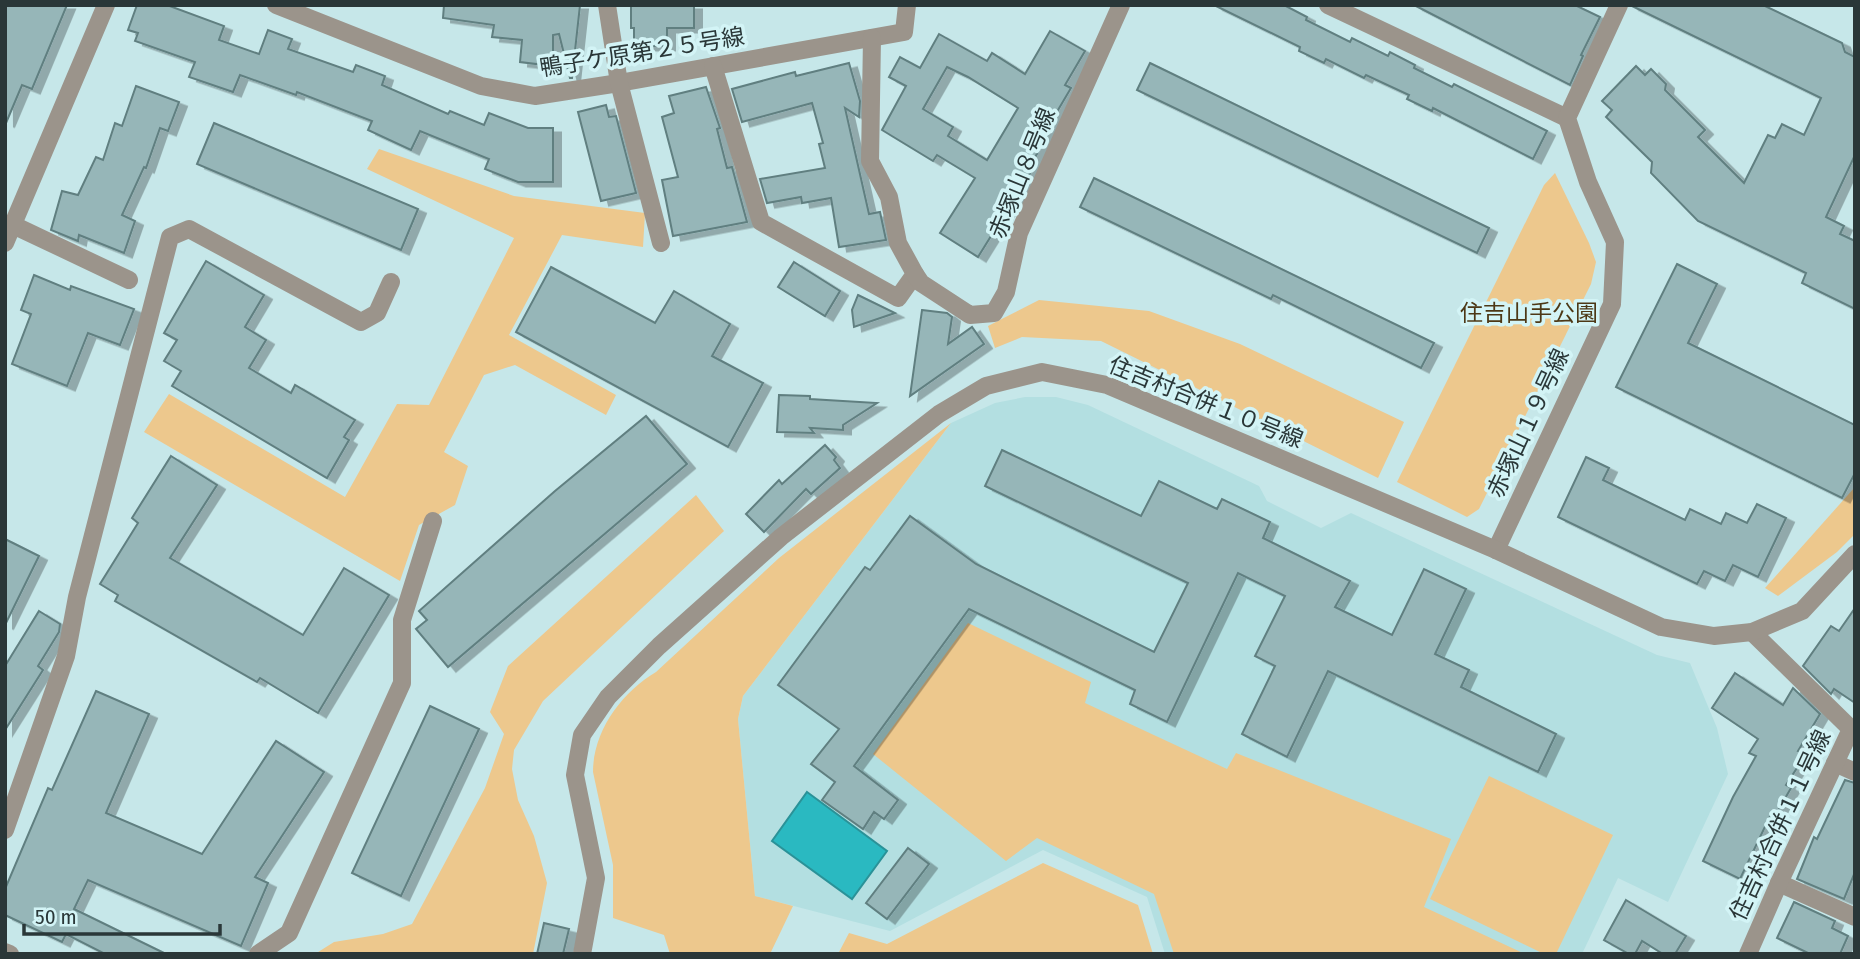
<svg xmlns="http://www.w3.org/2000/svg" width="1860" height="959" font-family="'Fira Sans Condensed','Noto Sans JP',sans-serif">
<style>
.built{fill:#b3dfe1}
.green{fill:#edc88d}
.water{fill:#2ab9c1;stroke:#2a9298;stroke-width:2}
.building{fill:#96b6b8;stroke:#607f80;stroke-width:2;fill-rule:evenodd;filter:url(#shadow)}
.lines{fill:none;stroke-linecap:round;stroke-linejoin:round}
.minor{stroke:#9b948b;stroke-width:18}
.tertiary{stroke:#9b948b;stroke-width:18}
.labels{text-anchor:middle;stroke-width:7;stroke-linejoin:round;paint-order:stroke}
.street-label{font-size:23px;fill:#2a3738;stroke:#d3f4f6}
.park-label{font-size:23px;fill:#4d3816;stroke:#d3f4f6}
</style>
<defs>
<filter id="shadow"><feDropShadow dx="8" dy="4.5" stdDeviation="0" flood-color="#0004"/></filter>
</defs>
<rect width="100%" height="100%" fill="#c6e7e9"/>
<path class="built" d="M1025,397H1056L1088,405L1259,486L1267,501L1321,528L1351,513L1657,655L1690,663L1717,728L1728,774L1668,902L1618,878L1582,954H1165L1147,897L1043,850L890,931L755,896L738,719L743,696L951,423L995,403Z"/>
<g class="green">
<path d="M379,149L514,196L645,213L643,247L562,235L509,335L616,395L606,415L515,365L484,375L444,452L468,466L455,505L419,525L400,581L144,432L169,394L345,497L397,404L429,405L514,238L367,169Z"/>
<path d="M1555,173L1589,243L1596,262L1591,284L1479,509L1467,517L1397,482L1544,185Z"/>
<path d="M1039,300L1149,311L1240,344L1404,422L1378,478L1101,341L1022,337L995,348L988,326Z"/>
<path d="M951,423L743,696L738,719L755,896L793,906L770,954H670L664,935L613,918V865L593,772C593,731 622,692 656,672L779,558Z"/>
<path d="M1855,487V534L1837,552L1778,596L1765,588Z"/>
<path d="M696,495L724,531L543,701L514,750L512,769L518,800L534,836L547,883L533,954H315L334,942L383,934L412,924L485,788L504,734L490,712L508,666Z"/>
<path d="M968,623L1091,682L1085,703L1227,769L1236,753L1451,839L1424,907L1525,954H1174L1154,894L1037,838L1006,861L873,754Z"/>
<path d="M1489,776L1613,835L1556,954H1544L1430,899Z"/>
<path d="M1043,863L1138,905L1153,954H838L849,933L887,944Z"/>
</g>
<path class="water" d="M807,792L887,851L852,899L772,841Z"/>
<g class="building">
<path d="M5,5H67L32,89L22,85L6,123Z"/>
<path d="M137,5H167L224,26L219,40L259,54L268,30L292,39L288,49L353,72L356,65L385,76L382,85L448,114L450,111L484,125L489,113L528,128H553V182H518L485,169L489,159L420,131L411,150L368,130L372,121L297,92L296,95L240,75L233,92L189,77L195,62L135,41L138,33L128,30Z"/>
<path d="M444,5H580L572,78H570L559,34L553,35V66L520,62L522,40L492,37L494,25L443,18Z"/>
<path d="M631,5H694V28H667V46H634V28H631Z"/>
<path d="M1214,5H1284L1307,17L1306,20L1350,42L1352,38L1388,56L1390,52L1415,65L1414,68L1452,87L1454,84L1547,131L1533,159L1433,108L1432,111L1407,99L1409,95L1366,75L1364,78L1326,59L1324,63L1299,51L1300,47Z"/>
<path d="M1414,5H1575L1600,17L1581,55L1583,56L1570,85Z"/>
<path d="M1630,5H1763L1842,43L1845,52L1855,57V155L1826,217L1844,226L1840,234L1855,241V309L1802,283L1806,273L1698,221L1651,173L1652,162L1606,117L1612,110L1602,101L1636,66L1645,75L1651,69L1666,84L1665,90L1705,130L1698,137L1744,183L1768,135L1775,138L1782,124L1804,135L1821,98Z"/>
<path d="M1050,31L1085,51L1065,85L1071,88L1048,127L1051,129L1029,168L1032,170L978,257L940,233L975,178L937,155L933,161L882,130L906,86L889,77L900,57L920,68L939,34L987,61L992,53L1025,74ZM947,67L968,77L1018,108L987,160L948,136L953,127L923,109Z"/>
<path d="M849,63L860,101L859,117L845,108L869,214L880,212L886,240L839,247L831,198L802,203L801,197L767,203L760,179L825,168L819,144L823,143L812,103L742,122L732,89L795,72L796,76Z"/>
<path d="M1150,63L1489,228L1477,253L1137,90Z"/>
<path d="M136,86L179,102L168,131L160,128L146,168L144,167L122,215L135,221L124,253L79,235L78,241L51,230L62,191L78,195L96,157L103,160L115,123L122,126Z"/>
<path d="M706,87L720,128L717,129L727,168L732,167L747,222L673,236L662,180L678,177L662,117L674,113L669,96Z"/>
<path d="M606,105L609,117L616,116L636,193L601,201L578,112Z"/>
<path d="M214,123L418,209L401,250L197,164Z"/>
<path d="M1094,178L1434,343L1421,368L1273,295L1271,299L1080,207Z"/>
<path d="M206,261L264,295L245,327L266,340L249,368L291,393L295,385L355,420L344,437L349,440L327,478L172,386L181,371L164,361L177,340L164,333Z"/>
<path d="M794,262L840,291L825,316L778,287Z"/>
<path d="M1677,264L1717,284L1688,343L1855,425V473L1842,498L1616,387Z"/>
<path d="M551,267L655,323L674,291L730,324L712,356L763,383L728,447L516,332Z"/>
<path d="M34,275L70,290L71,286L134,309L120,345L88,333L67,386L12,364L31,314L21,310Z"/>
<path d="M858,295L895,313L854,327L852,310Z"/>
<path d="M922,310L947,313L952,317L948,344L972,327L984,344L910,396Z"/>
<path d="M779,395L810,396V399L877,403L843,425V430L810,428L814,433L777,432Z"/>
<path d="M646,416L687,464L448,667L416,629L427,620L419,611L555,491Z"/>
<path d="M825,445L836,457L834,460L840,468L811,494L806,489L764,532L746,514L779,480L782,484Z"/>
<path d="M1002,450L1141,516L1159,481L1217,509L1222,499L1270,522L1263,538L1350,581L1335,607L1392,635L1424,569L1466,589L1435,654L1469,670L1461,687L1556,734L1538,772L1328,671L1287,757L1242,734L1275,666L1255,656L1285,596L1238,573L1167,722L1130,704L1135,690L969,609L854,766L898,800L884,819L874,812L863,829L822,800L835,782L811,764L839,729L778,685L865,567L870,570L910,516L976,564L1154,652L1188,583L985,486Z"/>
<path d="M171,456L217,485L170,558L303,635L344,568L389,595L318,713L260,678L257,682L115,601L118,595L100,584L138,523L132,518Z"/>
<path d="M1586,457L1609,468L1603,480L1685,520L1690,509L1721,524L1726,513L1747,523L1757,504L1786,518L1758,577L1733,565L1725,581L1704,571L1697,584L1558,517Z"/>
<path d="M5,539L39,556L5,625Z"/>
<path d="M1855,608V703L1834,689L1831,694L1803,666L1831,626L1839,631Z"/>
<path d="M39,611L60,624L59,632L38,666L43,670L5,730V666Z"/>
<path d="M1735,673L1783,705L1793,688L1820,714L1798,751L1806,754L1786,785L1791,788L1776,814L1772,812L1740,879L1703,861L1733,797L1756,756L1749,753L1758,739L1712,708Z"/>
<path d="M96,691L149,714L106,813L202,854L276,741L324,772L255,877L268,883L241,946L88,880L74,909L166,954H105L66,934L62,942L5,915V889L48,788L52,790Z"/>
<path d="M430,706L479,729L401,896L352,873Z"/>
<path d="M1845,780L1855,783V872L1844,899L1797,879L1814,837L1817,839Z"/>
<path d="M908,848L929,864L887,919L866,903Z"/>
<path d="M1626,900L1686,936L1675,954H1663L1642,941L1635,954H1629L1604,940Z"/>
<path d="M1794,902L1835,921L1832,928L1848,936L1840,954H1810L1777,938Z"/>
<path d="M544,923L569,929L563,954H537Z"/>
</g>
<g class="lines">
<g class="minor">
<path d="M276,5L481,86L535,96L619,83L904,32L907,5"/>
<path d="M607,5L619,83L661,243"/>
<path d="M1328,5L1567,118"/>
<path d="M713,66L761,222L898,298L915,274L898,243L889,197L870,161L872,38"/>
<path d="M13,225L129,280"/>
<path d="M915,274L921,283L970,315L994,313L1006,292L1019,233L1121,5"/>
<path d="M1496,550L1612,304L1615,242L1588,182L1567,118L1619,5"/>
<path d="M1835,763L1855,772"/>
<path d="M5,830L66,656L77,597L170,237L189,229L361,322L377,313L391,282"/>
<path d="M1779,883L1855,917"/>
<path d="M5,952L10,954"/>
<path d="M258,954L289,933L402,683V620L433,521"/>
<path d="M1748,954L1779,883L1851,729L1752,632"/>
</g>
<g class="tertiary">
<path d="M5,243L106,5"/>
<path d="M582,954L596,878L575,775L582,735L608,697L659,646L781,537L939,414L986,386L1042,372L1107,385L1496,550L1661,627L1714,636L1752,632L1802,611L1855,554"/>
</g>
</g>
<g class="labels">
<g class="street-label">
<text transform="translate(642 52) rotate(-9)" y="8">鴨子ケ原第２５号線</text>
<text transform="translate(1022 173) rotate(-68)" y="8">赤塚山８号線</text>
<text transform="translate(1206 402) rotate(22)" y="8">住吉村合併１０号線</text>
<text transform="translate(1528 423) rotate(-65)" y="8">赤塚山１９号線</text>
<text transform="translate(1780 825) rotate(-65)" y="8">住吉村合併１１号線</text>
</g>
<g class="park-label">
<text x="1529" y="321">住吉山手公園</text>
</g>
</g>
<rect width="1860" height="959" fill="none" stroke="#2a3738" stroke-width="14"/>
<path d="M24 924v10h196v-10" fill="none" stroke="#2a3738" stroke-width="3.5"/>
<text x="35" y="924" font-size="21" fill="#2a3738" stroke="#d3f4f6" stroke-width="5" paint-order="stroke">50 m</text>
</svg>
